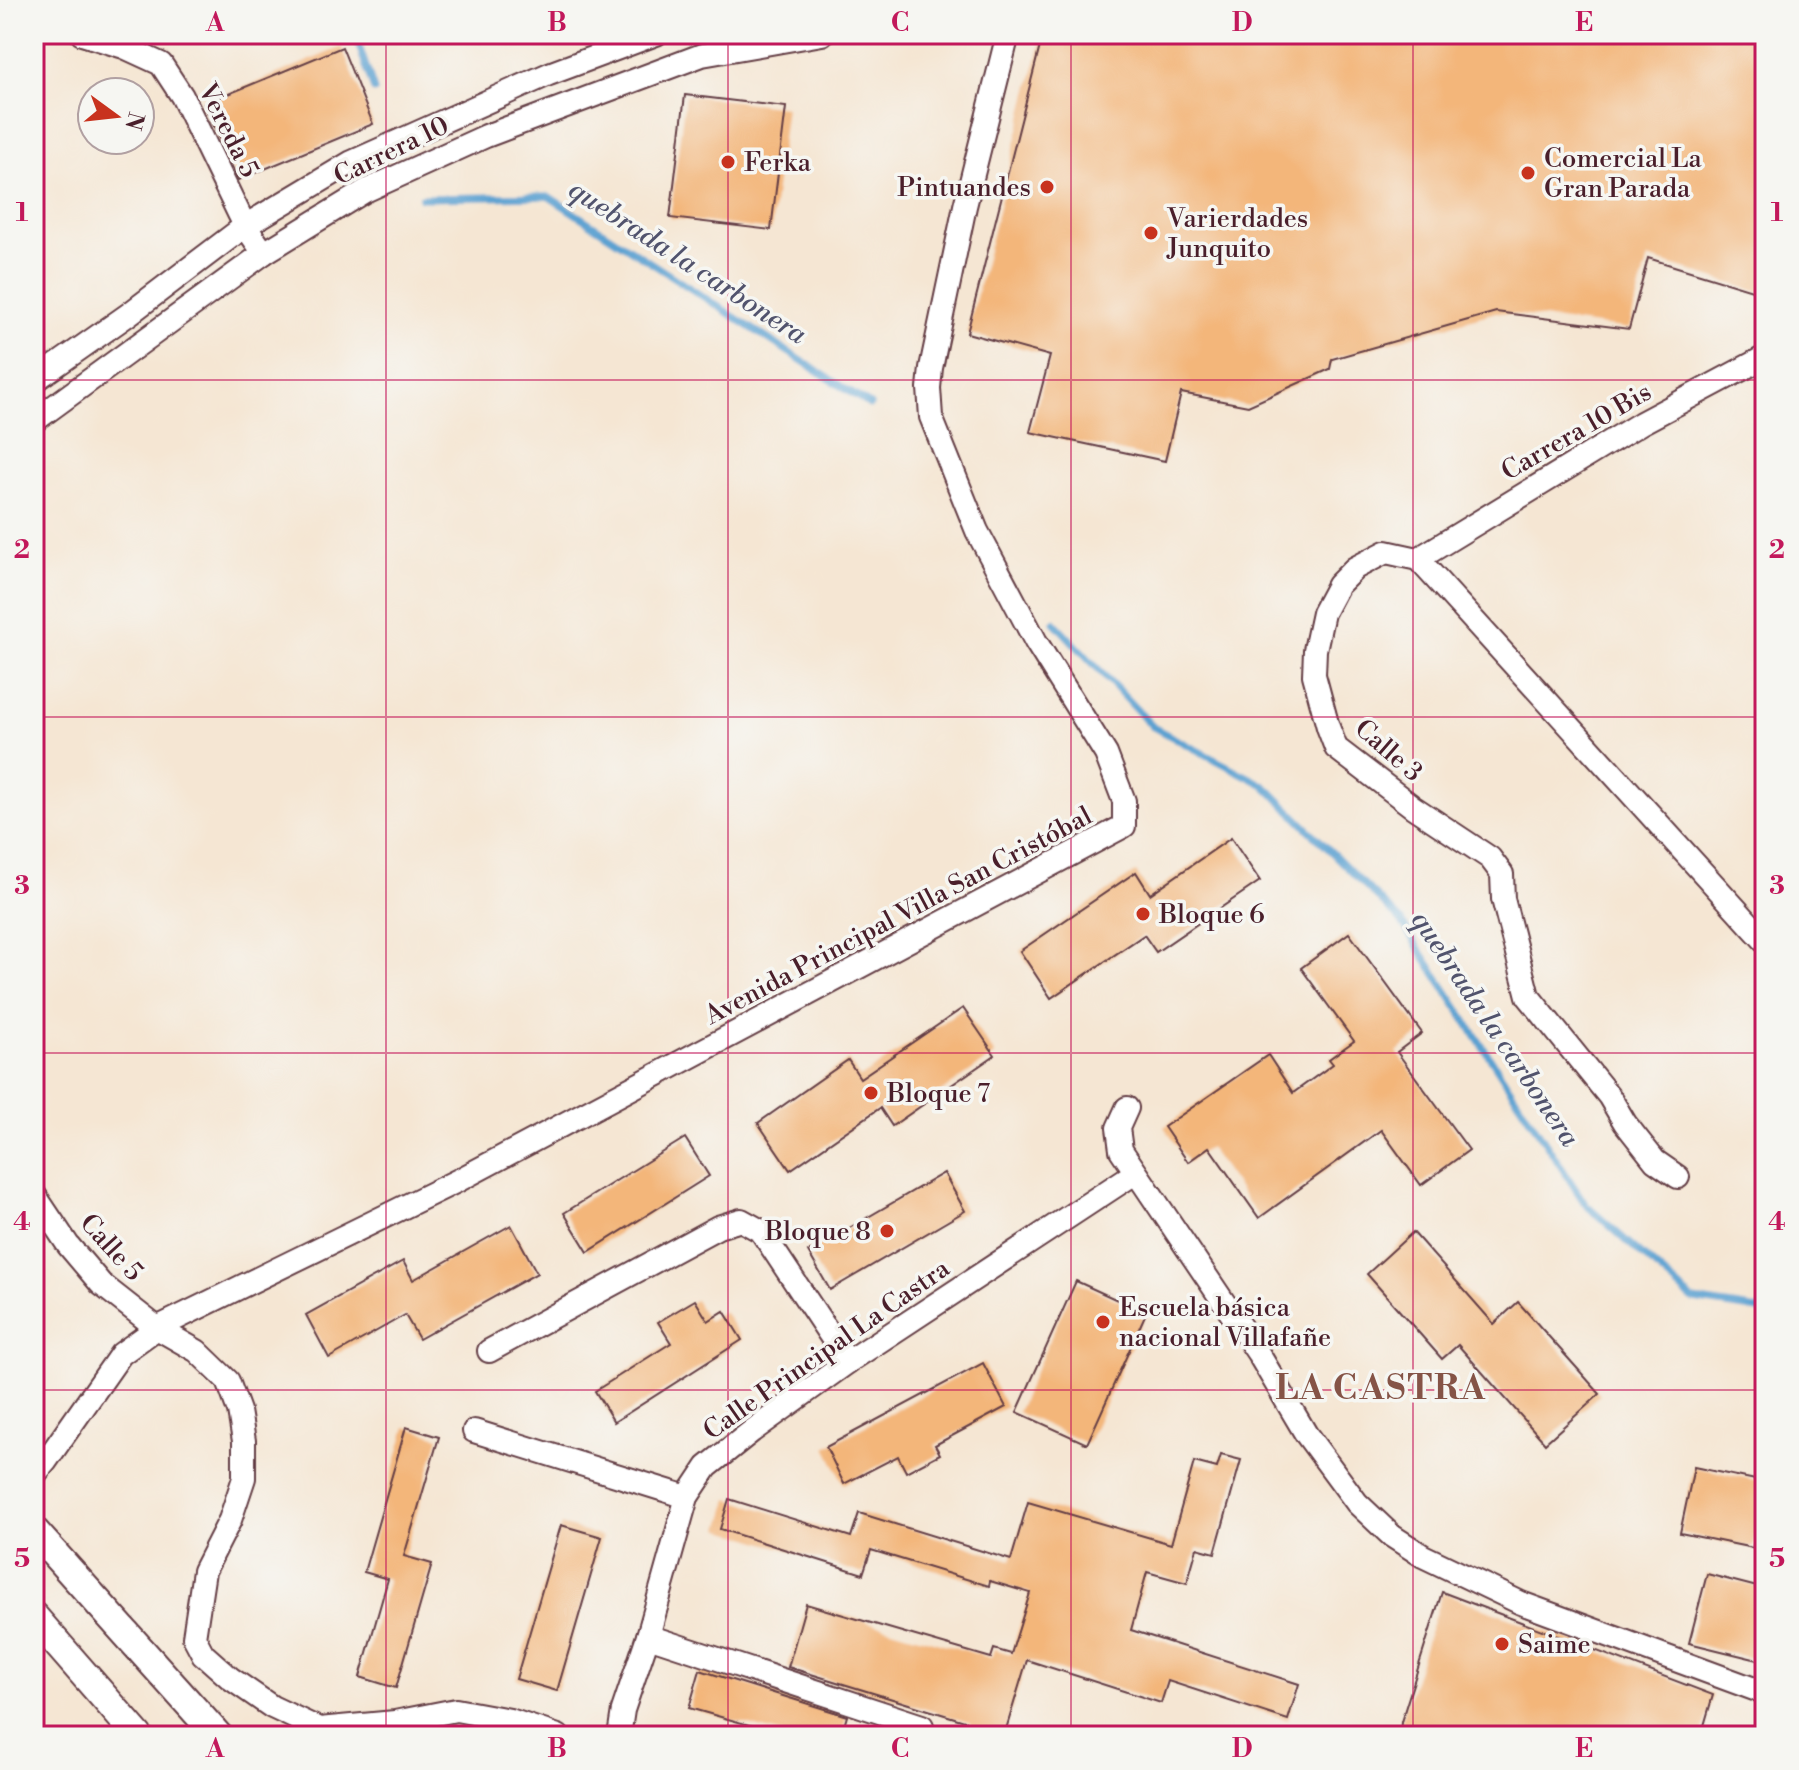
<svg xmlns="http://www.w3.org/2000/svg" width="1799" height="1770" font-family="'Libre Bodoni',serif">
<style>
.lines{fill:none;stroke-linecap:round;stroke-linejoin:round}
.stream{stroke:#5ba1d1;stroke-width:7}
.building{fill:#f3b67a}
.minor-casing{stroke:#643d44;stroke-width:26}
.major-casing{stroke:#643d44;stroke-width:32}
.minor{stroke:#fff;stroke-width:22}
.major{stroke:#fff;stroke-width:28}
.grid{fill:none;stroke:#c2185b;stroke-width:2;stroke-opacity:0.55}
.poi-dot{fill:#c8321e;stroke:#f6f6f2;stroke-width:3}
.labels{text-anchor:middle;stroke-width:7;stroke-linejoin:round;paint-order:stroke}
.street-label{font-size:26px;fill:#4a1f2b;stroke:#f6f6f2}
.poi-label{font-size:26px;fill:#4a1f2b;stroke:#f6f6f2;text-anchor:start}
.water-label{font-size:28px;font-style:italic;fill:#51536d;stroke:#f6f6f2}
.district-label{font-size:34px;font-weight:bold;letter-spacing:2px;fill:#855447;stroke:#f6f6f2}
.neatline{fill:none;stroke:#c2185b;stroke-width:3}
.grid-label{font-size:26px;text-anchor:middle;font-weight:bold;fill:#c2185b}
</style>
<rect width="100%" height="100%" fill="#f6f6f2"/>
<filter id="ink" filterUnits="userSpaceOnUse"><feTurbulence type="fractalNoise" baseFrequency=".0125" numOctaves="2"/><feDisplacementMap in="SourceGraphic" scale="16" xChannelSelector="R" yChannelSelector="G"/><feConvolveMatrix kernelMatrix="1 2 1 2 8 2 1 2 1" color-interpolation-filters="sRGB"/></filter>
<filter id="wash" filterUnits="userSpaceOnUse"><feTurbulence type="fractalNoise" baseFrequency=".006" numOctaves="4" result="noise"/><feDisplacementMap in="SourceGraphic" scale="32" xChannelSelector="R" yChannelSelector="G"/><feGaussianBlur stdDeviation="1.8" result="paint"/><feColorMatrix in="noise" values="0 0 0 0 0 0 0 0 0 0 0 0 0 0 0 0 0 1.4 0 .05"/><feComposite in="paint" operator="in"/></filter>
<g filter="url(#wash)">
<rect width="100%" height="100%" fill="#f5e6d3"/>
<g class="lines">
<g class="stream">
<path d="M355,34L374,90"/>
<path d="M422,198L548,196L870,405"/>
<path d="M1054,622L1153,727L1264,785L1401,921L1586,1205L1693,1300L1765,1311"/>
</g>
</g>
<g id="blocks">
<g class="building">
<path d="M1094,34H1765V294L1648,258L1629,329L1496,312L1332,359L1330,369L1248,406L1181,393L1165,461L1030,432L1050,356L967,333L1041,42Z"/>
<path d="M342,47L373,124L238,180L204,104Z"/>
<path d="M685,95L786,107L771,230L670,218Z"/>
<path d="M1231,838L1260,881L1156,952L1144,935L1051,998L1020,951L1136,872L1150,894Z"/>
<path d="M1349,933L1422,1033L1397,1052L1469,1150L1421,1185L1381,1130L1259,1218L1209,1147L1188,1162L1164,1127L1268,1055L1293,1093L1333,1064L1329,1059L1354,1041L1301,968Z"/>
<path d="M963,1008L995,1055L892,1126L880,1108L790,1170L758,1123L848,1060L860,1078Z"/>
<path d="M685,1138L709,1176L588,1252L564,1213Z"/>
<path d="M944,1173L965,1211L830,1290L808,1252Z"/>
<path d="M511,1225L537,1273L419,1339L405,1315L329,1358L306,1315L403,1261L413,1280Z"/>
<path d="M1413,1232L1494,1324L1518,1302L1600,1394L1545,1443L1458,1345L1442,1359L1367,1274Z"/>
<path d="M1076,1281L1146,1313L1087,1444L1017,1412Z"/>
<path d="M695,1300L708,1321L724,1311L742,1340L614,1422L595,1391L671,1343L658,1322Z"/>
<path d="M983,1363L1006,1407L935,1445L940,1454L906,1472L898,1456L844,1484L826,1447Z"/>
<path d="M406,1427L439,1437L404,1556L432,1564L396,1688L360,1677L388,1579L364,1572Z"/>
<path d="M1221,1455L1241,1460L1215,1553L1197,1548L1187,1583L1147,1572L1131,1630L1299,1684L1288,1720L1168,1681L1161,1703L1027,1660L1004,1736H968L971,1723L788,1667L806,1604L991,1658L994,1649L1011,1654L1030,1593L990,1581L989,1586L871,1550L863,1574L720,1529L729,1499L851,1537L859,1513L1011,1560L1028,1502L1171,1544L1194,1462L1217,1468Z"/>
<path d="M1694,1467L1765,1482L1753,1548L1680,1533Z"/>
<path d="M561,1525L602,1537L557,1691L516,1679Z"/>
<path d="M1707,1574L1765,1589V1649L1762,1661L1689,1643Z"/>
<path d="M1442,1592L1713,1695L1701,1736H1400L1401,1722Z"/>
<path d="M700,1670L847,1716L841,1736H788L689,1708Z"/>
</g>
</g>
</g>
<g filter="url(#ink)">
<use href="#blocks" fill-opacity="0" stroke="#643d44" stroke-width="2"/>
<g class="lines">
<g class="minor-casing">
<g id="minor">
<path d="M82,34L124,47L161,64L182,96L245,226L264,253"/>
<path d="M34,381L129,314L245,226L352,162L549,74L656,34"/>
<path d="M34,421L264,253L365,191L486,136L702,55L822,34"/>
<path d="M1418,559L1641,423L1765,357"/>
<path d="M1127,1108L1118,1128L1121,1150L1258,1353L1306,1434L1357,1503L1392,1536L1423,1556L1521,1603L1765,1693"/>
<path d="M1678,1177L1655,1161L1625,1123L1609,1096L1528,996L1503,899L1502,874L1490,858L1413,807L1336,748L1328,727L1314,675L1315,650L1323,613L1338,585L1355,568L1386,552L1418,559L1765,941"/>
<path d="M34,1194L68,1245L101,1284L157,1328L197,1351L228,1381L239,1411L244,1441V1478L230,1520L204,1571L194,1637L203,1654L230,1678L272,1707L319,1729L395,1722L456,1710L510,1720L558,1736"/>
<path d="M489,1351L718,1227L741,1220L761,1231L848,1362"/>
<path d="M474,1431L687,1497"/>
<path d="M34,1475L46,1461L121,1354L157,1328L459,1180L1124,826V801L1106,754L1036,642L977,531L931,417L929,388L931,368L965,206L1008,34"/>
<path d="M648,1636L922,1726"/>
<path d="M619,1736L623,1710L648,1636L687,1497L707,1467L752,1431L848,1362L1135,1173"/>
</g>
</g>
<g class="major-casing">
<g id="major">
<path d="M34,1531L218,1736"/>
<path d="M34,1617L138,1736"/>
</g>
</g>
<use href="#minor" class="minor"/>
<use href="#major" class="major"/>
</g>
</g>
<path class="grid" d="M386,34V1736M728,34V1736M1071,34V1736M1413,34V1736M34,380H1765M34,717H1765M34,1053H1765M34,1390H1765"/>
<g class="poi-dot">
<circle cx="728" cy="162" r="8"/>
<circle cx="1528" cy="173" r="8"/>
<circle cx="1047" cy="187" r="8"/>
<circle cx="1151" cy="233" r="8"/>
<circle cx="1143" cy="914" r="8"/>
<circle cx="871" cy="1093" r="8"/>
<circle cx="887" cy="1231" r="8"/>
<circle cx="1103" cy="1322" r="8"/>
<circle cx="1502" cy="1644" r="8"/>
</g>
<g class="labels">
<g class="street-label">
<text transform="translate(229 130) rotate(63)" y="9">Vereda 5</text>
<text transform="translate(391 150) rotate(-26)" y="9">Carrera 10</text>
<text transform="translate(1576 431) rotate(-30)" y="9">Carrera 10 Bis</text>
<text transform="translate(1389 750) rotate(41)" y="9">Calle 3</text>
<text transform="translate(898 915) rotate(-28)" y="9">Avenida Principal Villa San Cristóbal</text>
<text transform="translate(112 1247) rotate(48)" y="9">Calle 5</text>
<text transform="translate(826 1349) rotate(-35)" y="9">Calle Principal La Castra</text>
</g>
<g class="poi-label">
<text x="1544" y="167">Comercial La<tspan x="1544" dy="30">Gran Parada</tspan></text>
<text x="744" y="171">Ferka</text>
<text x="1031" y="196" text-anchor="end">Pintuandes</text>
<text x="1167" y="227">Varierdades<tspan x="1167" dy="30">Junquito</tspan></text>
<text x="1159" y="923">Bloque 6</text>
<text x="887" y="1102">Bloque 7</text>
<text x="871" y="1240" text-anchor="end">Bloque 8</text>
<text x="1119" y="1316">Escuela básica<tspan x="1119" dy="30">nacional Villafañe</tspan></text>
<text x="1518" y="1653">Saime</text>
</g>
<g class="water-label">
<text transform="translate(688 261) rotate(33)" y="10">quebrada la carbonera</text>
<text transform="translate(1496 1028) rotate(56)" y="10">quebrada la carbonera</text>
</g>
<g class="district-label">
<text x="1381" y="1399">LA CASTRA</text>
</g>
</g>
<rect width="1799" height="1770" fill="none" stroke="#f6f6f2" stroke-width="88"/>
<g transform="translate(116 116) rotate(105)"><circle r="38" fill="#f6f6f2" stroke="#b1a0a2" stroke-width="2"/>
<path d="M0-6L14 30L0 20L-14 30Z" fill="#c8321e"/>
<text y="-12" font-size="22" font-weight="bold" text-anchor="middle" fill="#4a1f2b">N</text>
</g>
<rect x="44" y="44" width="1711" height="1682" class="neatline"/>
<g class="grid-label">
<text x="215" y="31">A</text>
<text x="557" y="31">B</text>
<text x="900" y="31">C</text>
<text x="1242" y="31">D</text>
<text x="1584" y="31">E</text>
<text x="22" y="221">1</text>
<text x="1777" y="221">1</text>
<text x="22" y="558">2</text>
<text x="1777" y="558">2</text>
<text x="22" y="894">3</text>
<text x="1777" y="894">3</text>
<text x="22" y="1230">4</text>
<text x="1777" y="1230">4</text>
<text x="22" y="1567">5</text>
<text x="1777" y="1567">5</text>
<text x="215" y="1757">A</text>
<text x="557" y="1757">B</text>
<text x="900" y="1757">C</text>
<text x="1242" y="1757">D</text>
<text x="1584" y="1757">E</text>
</g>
</svg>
